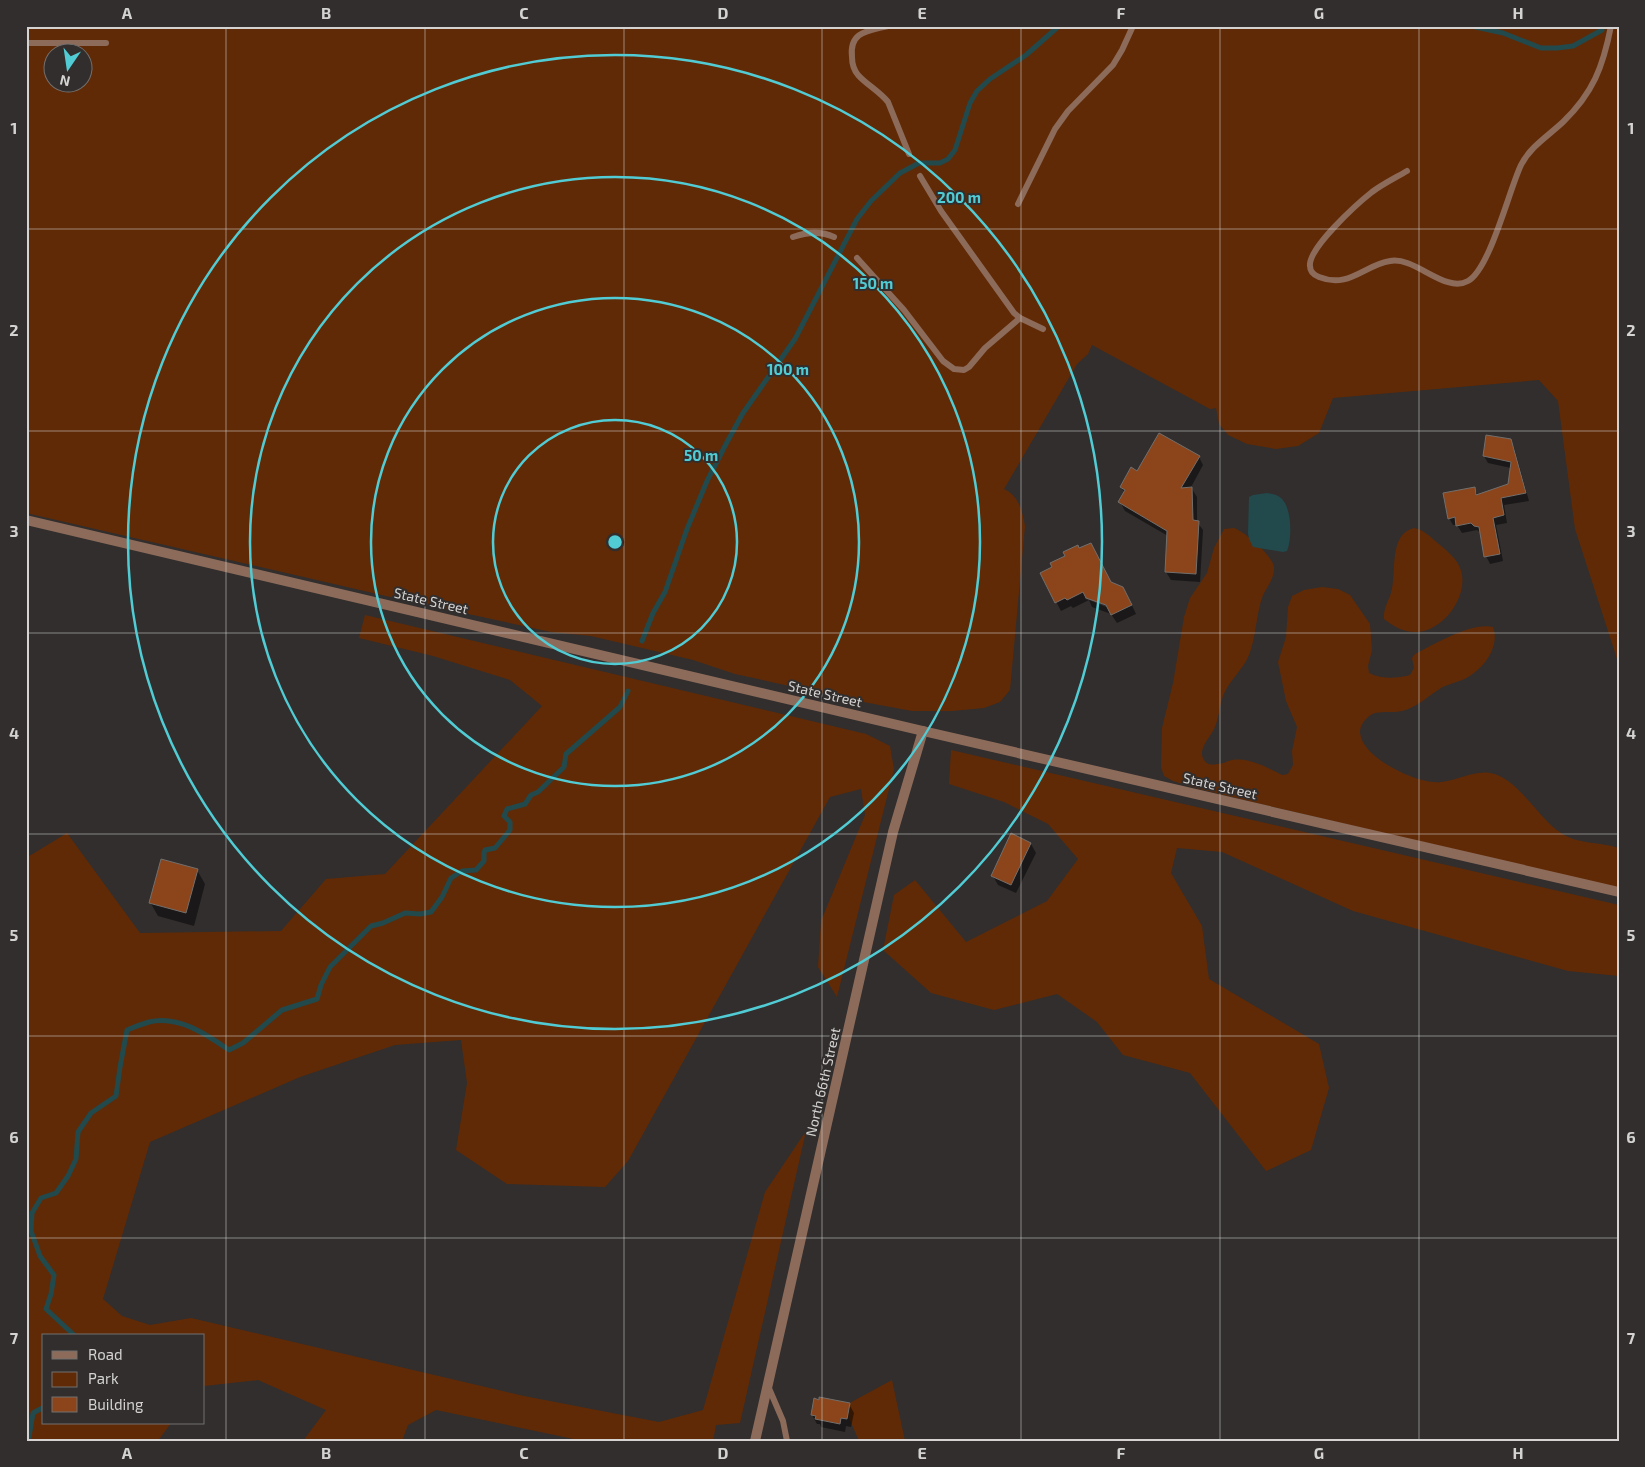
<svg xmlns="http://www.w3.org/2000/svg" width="1645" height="1467" font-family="'Exo 2',sans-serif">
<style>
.green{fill:#612a06;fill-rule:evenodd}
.water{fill:#22494c}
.shadow{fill:#0007}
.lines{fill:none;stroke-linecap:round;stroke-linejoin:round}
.stream{stroke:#22494c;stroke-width:5}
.building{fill:#8c451a;stroke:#726f6d}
.service{stroke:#8d6b5a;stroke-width:6}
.minor{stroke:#8d6b5a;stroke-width:10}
.tertiary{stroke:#8d6b5a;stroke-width:10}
.grid{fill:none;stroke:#d4d3d2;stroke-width:1;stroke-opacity:0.55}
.ring{fill:none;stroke:#51ccd4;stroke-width:2.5}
.labels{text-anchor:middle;stroke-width:4;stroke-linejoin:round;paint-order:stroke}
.street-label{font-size:14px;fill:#d4d3d2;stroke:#312e2d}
.centre{fill:#51ccd4;stroke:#312e2d;stroke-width:2.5}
.ring-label{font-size:15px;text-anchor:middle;font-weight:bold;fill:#51ccd4;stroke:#312e2d;stroke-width:4;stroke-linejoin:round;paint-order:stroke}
.neatline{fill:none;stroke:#d4d3d2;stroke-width:2}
.grid-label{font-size:16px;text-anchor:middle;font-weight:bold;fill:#d4d3d2}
</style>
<rect width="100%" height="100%" fill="#312e2d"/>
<g class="green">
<path d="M26,26H1619V665L1575,529L1558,401L1539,380L1333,398L1319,433L1298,446L1276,449L1247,444L1228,435L1219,424L1216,408L1210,409L1092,345L1088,354L1077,364L1004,489C1019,496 1022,510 1025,526L1010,690L1000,702L984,708L952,711H912L858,701L735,674L693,660L591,636L551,632L399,599L26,513ZM52,52H82V82H52Z"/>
<path d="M1234,528C1245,532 1272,555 1274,567C1275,577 1267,587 1263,595C1256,614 1256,638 1249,655C1243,670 1229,680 1223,696C1219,707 1219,719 1214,729C1210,738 1197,749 1204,760C1207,765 1212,765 1217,764C1223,764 1227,761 1232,760C1249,757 1268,768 1282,775L1288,774L1293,765L1292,751L1297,727L1286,701L1278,662L1286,637L1288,607L1292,596L1304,590L1322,587L1338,589L1350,595L1370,624L1372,650L1368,666L1369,673C1382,679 1395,679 1410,675L1414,668L1412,658L1415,654C1435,644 1471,622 1493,627C1500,646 1485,667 1468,677C1460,682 1450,683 1441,688C1428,696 1416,708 1402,711C1393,713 1384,711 1375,713C1368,715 1360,724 1360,732C1361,757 1412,781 1434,782C1453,784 1471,770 1490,773C1517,777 1538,818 1561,833C1577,844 1600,842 1619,848V888L1273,807L1196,788L1173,781L1164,776L1161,767L1162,728L1173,683L1184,617L1190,598L1207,573L1214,548L1224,529Z"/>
<path d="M1414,528C1425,530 1431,538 1440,545C1447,551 1457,559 1460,568C1471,594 1443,633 1415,632C1403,632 1393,626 1384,619C1383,609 1388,602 1391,593C1397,573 1388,534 1414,528Z"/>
<path d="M365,615L866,734L890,746L894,769L837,997L818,967L821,921L865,815L861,789L830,797L628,1161L605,1187L507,1184L456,1150L467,1083L461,1040L395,1045L300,1077L150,1142L103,1299L122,1316L150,1325L191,1318L524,1396L659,1422L703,1410L765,1192L806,1131L740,1423L716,1425L713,1441H583L436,1410L408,1425L402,1441H303L326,1410L258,1380L204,1386V1336H44V1423H171L158,1441H26V858L67,833L140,933L281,931L326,879L385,874L542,706L510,680L433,656L359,638Z"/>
<path d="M951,750L1619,905V976L1568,971L1353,911L1222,852L1177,848L1171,873L1202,926L1209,979L1319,1044L1329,1088L1311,1150L1266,1171L1190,1073L1123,1055L1097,1022L1057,994L994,1010L931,993L883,950L894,895L915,880L966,942L1047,901L1078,859L1048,824L1004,802L949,784Z"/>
<path d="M892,1380L905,1441H859L844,1406Z"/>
</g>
<path class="water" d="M1267,493C1273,494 1278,495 1282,499C1292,509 1292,539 1287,551L1283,552L1253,547L1249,539L1248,533L1249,497L1253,495Z"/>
<g class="shadow">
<path d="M1510,440L1514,447L1529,501L1504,505L1507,523L1496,525L1503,561L1490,564L1486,556L1481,533L1477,530L1462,533L1457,525H1453L1449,518L1474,488L1478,495L1509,485L1511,468L1488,463L1484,456Z"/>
<path d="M1199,457L1203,465L1190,489H1192L1197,497V522L1203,530L1200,582L1171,580L1166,572L1168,536L1125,511L1120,502L1125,493L1121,487L1137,473Z"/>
<path d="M1042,574L1111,583L1128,597L1136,614L1117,623L1111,614L1092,607L1089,600L1111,609L1112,606L1085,596V599L1089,600L1073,608L1071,606L1061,611Z"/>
<path d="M1031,844L1036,853L1016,893L998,885L993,876Z"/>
<path d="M197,870L205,884L194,926L158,916L150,902Z"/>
<path d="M849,1404L854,1413L851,1427L846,1426L845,1432L821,1427L820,1424H817L812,1415Z"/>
</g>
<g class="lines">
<g class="stream">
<path d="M1471,26L1503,33L1541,48H1557L1573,46L1602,30"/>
<path d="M642,641L653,613L665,592L687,529L707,481L726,444L743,413L795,339L857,219L871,201L900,173L919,163H940L948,159L955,150L970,103L977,91L990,79L1026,55L1059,26"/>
<path d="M75,1336L46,1309L51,1294L54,1275L40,1256L31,1231L32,1213L41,1198L56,1193L68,1176L76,1159L78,1132L91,1113L116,1096L120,1067L127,1030C134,1027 142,1024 149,1022C178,1015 206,1034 229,1050L243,1043L282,1010L317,999L321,985L330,967L371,926L383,923L405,913L420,914L431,912L442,897L451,878L462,871L476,870L484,861V853L485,850L495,848L510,830V822L504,816L507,809L525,804L531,795L538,792L564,767L566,754L620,707L628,691"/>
<path d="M26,1440L29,1437L33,1413L44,1407"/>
</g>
</g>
<g class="building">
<path d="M1159,433L1200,456L1181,488L1192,487L1193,520L1199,521L1196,574L1165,572L1167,531L1118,502L1125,490L1120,487L1131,467L1137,471Z"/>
<path d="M1486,435L1511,439L1526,493L1501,498L1504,515L1493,518L1500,554L1484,557L1479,527L1474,526L1471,523L1456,526L1455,517L1448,519L1443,493L1475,487L1476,495L1508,484L1511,462L1483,456Z"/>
<path d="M1091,543L1111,582L1123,587L1132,605L1111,615L1106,605L1086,598L1083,592L1067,600L1065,598L1055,603L1040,573L1052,567L1050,563L1065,556L1063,552L1078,545L1079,548Z"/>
<path d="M1011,833L1031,843L1011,885L991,876Z"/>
<path d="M161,859L198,869L186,913L149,903Z"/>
<path d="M819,1397L850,1403L847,1419L841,1418L840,1424L815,1419L816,1416L811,1415L814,1398L819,1400Z"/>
</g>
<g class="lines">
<g class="service">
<path d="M888,26C869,31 849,31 852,57C852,64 854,70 858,75C867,85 879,91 888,102L909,154"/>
<path d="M26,43H106"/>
<path d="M1407,171C1395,178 1383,184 1372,192C1358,203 1308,248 1310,266C1310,271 1314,275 1319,277C1349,289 1364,265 1390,261C1415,256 1445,294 1468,281C1490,269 1509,190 1521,165C1530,147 1548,136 1563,122C1593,93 1603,67 1611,26"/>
<path d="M920,176L941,211L1014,313L1020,318L1043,329"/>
<path d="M1018,204L1055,129L1068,111L1113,65L1122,50L1133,26"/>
<path d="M793,237C807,232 821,231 834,237"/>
<path d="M857,258L904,310L943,361L954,369L964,370L969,367L985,348L1020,318"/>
<path d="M768,1386L783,1421L787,1441"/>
</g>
<path class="minor" d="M755,1441L893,832L923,731"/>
<path class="tertiary" d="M26,520L923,731L1619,892"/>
</g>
<path class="grid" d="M226,26V1441M425,26V1441M624,26V1441M822,26V1441M1021,26V1441M1220,26V1441M1419,26V1441M26,229H1619M26,431H1619M26,633H1619M26,834H1619M26,1036H1619M26,1238H1619"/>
<g class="ring">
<circle cx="615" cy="542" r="122"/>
<circle cx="615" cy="542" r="244"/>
<circle cx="615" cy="542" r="365"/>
<circle cx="615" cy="542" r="487"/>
</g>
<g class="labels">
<g class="street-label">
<text transform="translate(431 601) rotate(13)" y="5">State Street</text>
<text transform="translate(825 694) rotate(13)" y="5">State Street</text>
<text transform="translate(1220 786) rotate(13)" y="5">State Street</text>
<text transform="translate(823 1082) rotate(-77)" y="5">North 66th Street</text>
</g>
</g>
<circle cx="615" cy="542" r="8" class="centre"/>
<g class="ring-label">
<text x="959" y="203">200 m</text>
<text x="873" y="289">150 m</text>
<text x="788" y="375">100 m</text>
<text x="701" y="461">50 m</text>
</g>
<rect width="1645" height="1467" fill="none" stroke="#312e2d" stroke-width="55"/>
<rect x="42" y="1334" width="162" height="90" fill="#312e2d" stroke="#72706f"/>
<rect x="52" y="1351" width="25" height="8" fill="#8d6b5a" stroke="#72706f"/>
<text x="88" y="1360" font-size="15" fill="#d4d3d2">Road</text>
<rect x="52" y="1372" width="25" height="15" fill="#612a06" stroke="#72706f"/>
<text x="88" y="1384" font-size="15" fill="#d4d3d2">Park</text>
<rect x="52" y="1397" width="25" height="15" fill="#8c451a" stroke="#72706f"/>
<text x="88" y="1410" font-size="15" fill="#d4d3d2">Building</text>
<g transform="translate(68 68) rotate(193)"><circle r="24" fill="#312e2d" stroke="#72706f"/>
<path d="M0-4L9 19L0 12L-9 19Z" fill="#51ccd4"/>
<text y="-8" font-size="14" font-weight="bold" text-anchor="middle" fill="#d4d3d2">N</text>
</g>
<rect x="28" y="28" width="1590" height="1412" class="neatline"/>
<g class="grid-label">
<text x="127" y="19">A</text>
<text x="326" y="19">B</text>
<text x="524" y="19">C</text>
<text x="723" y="19">D</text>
<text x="922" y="19">E</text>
<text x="1121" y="19">F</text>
<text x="1319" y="19">G</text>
<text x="1518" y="19">H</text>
<text x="14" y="134">1</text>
<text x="1631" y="134">1</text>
<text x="14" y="336">2</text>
<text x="1631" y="336">2</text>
<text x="14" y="537">3</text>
<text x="1631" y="537">3</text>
<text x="14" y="739">4</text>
<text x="1631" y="739">4</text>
<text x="14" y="941">5</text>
<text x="1631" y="941">5</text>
<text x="14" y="1143">6</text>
<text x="1631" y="1143">6</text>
<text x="14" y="1344">7</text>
<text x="1631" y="1344">7</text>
<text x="127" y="1459">A</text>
<text x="326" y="1459">B</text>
<text x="524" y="1459">C</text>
<text x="723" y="1459">D</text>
<text x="922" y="1459">E</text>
<text x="1121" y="1459">F</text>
<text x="1319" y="1459">G</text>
<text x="1518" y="1459">H</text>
</g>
</svg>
